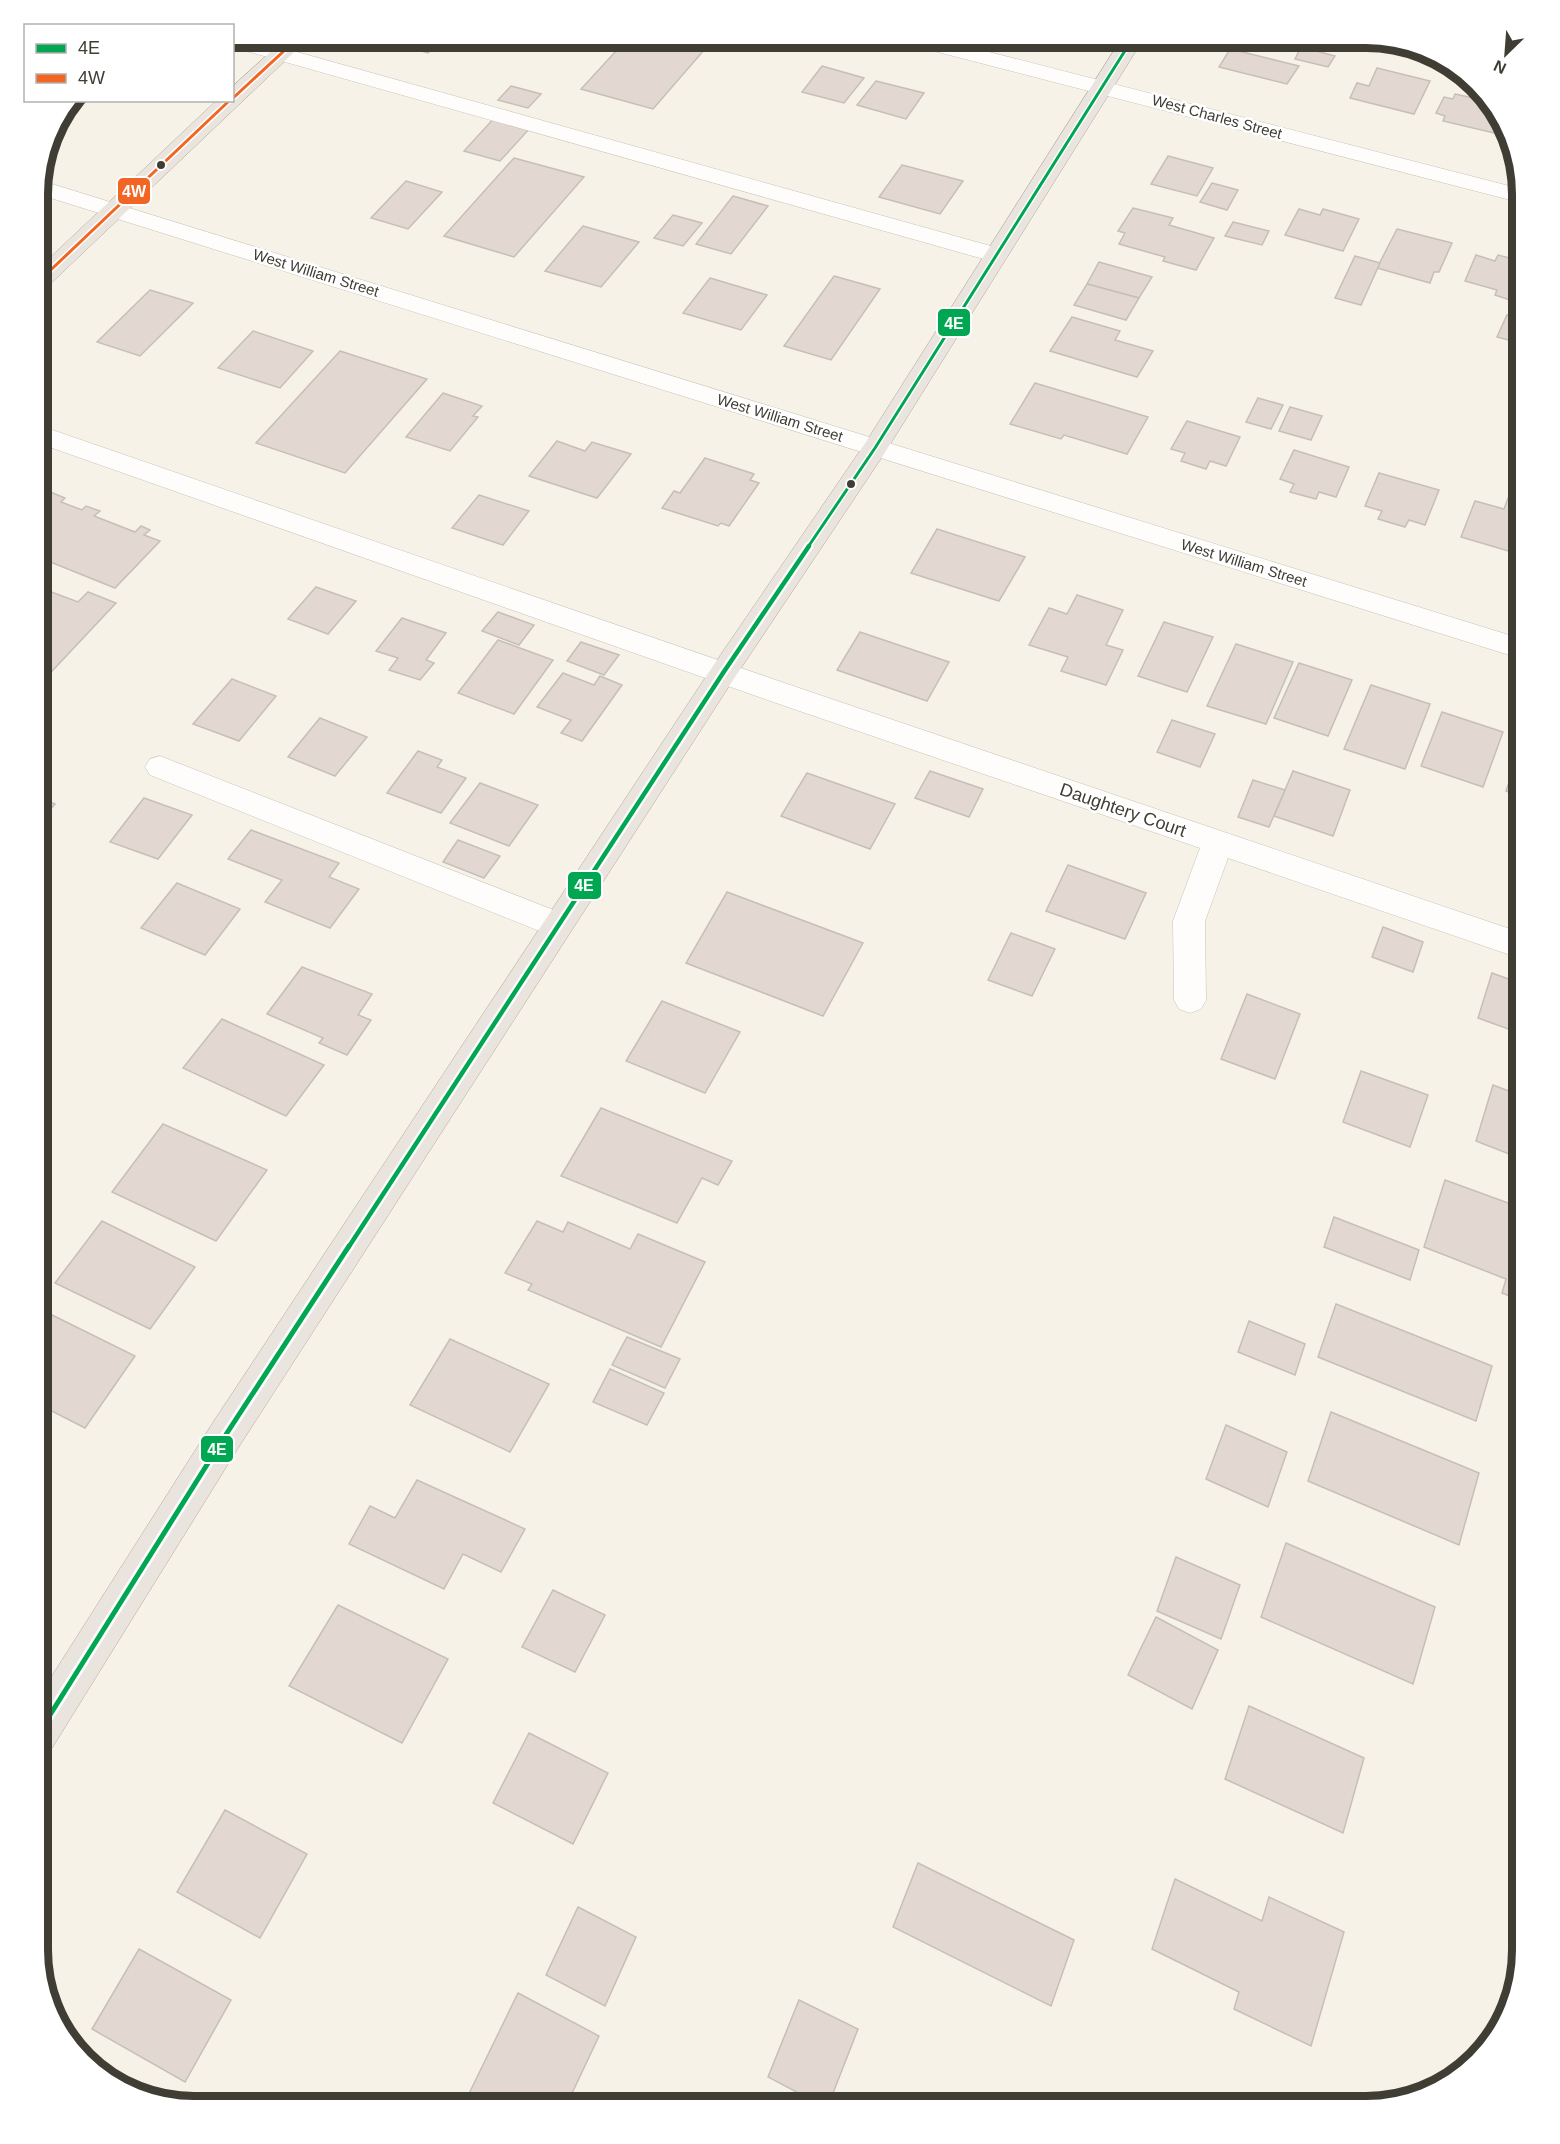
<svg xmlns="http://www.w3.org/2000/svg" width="1560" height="2144" font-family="Helvetica,sans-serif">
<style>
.building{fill:#e2d8d1;stroke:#c6bfb9;stroke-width:1.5}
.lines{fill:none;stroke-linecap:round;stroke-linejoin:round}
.minor-casing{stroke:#c6c2b9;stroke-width:1}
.major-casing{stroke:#b1a898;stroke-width:1}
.minor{fill:#fefdfb;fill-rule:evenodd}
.major{fill:#e9e4dd;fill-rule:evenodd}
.bus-1-far2-casing{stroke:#fff;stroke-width:6}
.bus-1-far1-casing{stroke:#fff;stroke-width:9}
.bus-1-casing{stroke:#fff;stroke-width:10}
.bus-2-casing{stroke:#fff;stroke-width:6}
.bus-1-far2{stroke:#00a651;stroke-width:3}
.bus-1-far1{stroke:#00a651;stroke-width:4.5}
.bus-1{stroke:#00a651;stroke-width:5}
.bus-2{stroke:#f26522;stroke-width:3}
.bus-dot{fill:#403d35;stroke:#fff;stroke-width:2}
.labels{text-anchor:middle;stroke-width:5;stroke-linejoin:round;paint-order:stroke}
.far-street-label{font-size:15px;fill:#403d35;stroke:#fff}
.street-label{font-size:18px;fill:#403d35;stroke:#fff}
.rim{fill:none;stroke:#403d35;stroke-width:8}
.line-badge{stroke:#fff;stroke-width:2}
.badge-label{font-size:16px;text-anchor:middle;font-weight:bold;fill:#fff}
</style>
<rect width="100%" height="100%" fill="#f7f2e7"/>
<g class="building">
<path d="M385,38H444L428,53L382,40Z"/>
<path d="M628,38H701L712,41L653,109L581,89Z"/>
<path d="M1256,38H1293L1289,46Z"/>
<path d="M1301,47L1335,56L1328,67L1295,59Z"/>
<path d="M1230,49L1299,66L1287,84L1219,67Z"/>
<path d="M822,66L864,78L844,103L802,92Z"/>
<path d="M1377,68L1430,81L1414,114L1350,98L1357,83L1369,86Z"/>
<path d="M876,81L924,93L906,119L857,105Z"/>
<path d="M511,86L541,94L528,108L498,100Z"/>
<path d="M1455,94L1487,101L1501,116L1507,136L1443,121L1445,116L1436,113L1444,97L1453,99Z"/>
<path d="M496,116L532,126L500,161L464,151Z"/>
<path d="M1168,156L1213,168L1197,196L1151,184Z"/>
<path d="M514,158L584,177L514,257L444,236Z"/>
<path d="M902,165L963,181L940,214L879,197Z"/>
<path d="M406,181L442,192L408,229L371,218Z"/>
<path d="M1212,183L1238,190L1227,210L1200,202Z"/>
<path d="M733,196L768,206L731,254L696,244Z"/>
<path d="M1133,208L1173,218L1169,225L1214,238L1196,270L1163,261L1165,257L1119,244L1125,233L1118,231Z"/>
<path d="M1299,209L1320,215L1323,209L1359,219L1343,251L1285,235Z"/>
<path d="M673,215L702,223L683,246L654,238Z"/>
<path d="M1233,222L1269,231L1262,245L1225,236Z"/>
<path d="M583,226L639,242L601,287L545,271Z"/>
<path d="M1397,229L1452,243L1439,272H1434L1430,283L1377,268Z"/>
<path d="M1476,255L1495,261L1498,255L1522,261V287L1516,302L1495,295L1497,290L1465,281Z"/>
<path d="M1355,256L1380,263L1361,305L1335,298Z"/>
<path d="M1099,262L1152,277L1139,298L1087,284Z"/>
<path d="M834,276L880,289L831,360L784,346Z"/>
<path d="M710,278L767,295L741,330L683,313Z"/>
<path d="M1087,284L1139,298L1126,320L1074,305Z"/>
<path d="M150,290L193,303L140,356L97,342Z"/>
<path d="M1507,315L1522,319V337L1520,343L1497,337Z"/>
<path d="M1072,317L1120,331L1115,340L1153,351L1137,377L1050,351Z"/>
<path d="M253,331L313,351L280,388L218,368Z"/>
<path d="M340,351L427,379L345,473L256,443Z"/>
<path d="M1035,383L1148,417L1127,454L1064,435L1061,439L1010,424Z"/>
<path d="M443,393L482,406L473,416L478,417L450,451L406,437Z"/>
<path d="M1258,398L1283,405L1271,429L1246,422Z"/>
<path d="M1290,407L1322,416L1311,440L1279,431Z"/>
<path d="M1187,421L1240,437L1226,466L1210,461L1206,469L1181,461L1185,453L1171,449Z"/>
<path d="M557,441L585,451L592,442L631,454L597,498L529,476Z"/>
<path d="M1294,450L1349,467L1336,497L1319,492L1316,499L1290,492L1294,484L1280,479Z"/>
<path d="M705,458L754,474L750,480L759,483L729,526L721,523L718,526L662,508L674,491L680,493Z"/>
<path d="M1379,473L1439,490L1425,525L1409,520L1405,527L1378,519L1382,511L1365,506Z"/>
<path d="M1513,485L1522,488V555L1461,537L1475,501L1504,509Z"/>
<path d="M48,491L65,498L61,502L82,510L86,506L100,511L94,516L135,532L141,526L150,530L144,535L160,541L115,588L38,557V495L42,497Z"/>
<path d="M479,495L529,511L503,545L452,528Z"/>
<path d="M937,529L1025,557L999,601L911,573Z"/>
<path d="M38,587L78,602L88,592L116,603L38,686Z"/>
<path d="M316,587L356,601L328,634L288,619Z"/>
<path d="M1077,595L1123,610L1106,645L1123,650L1106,685L1061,671L1068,657L1029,645L1049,608L1067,614Z"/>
<path d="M498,612L534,625L519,645L482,631Z"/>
<path d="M402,618L446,633L426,660L434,663L420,680L389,670L398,658L376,651Z"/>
<path d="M1164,622L1213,637L1187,692L1138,676Z"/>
<path d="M860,632L949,662L927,701L837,670Z"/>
<path d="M498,640L553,660L514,714L458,693Z"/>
<path d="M581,642L619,655L604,675L567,661Z"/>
<path d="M1236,644L1293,662L1266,724L1207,706Z"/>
<path d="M1299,663L1352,680L1328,736L1274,718Z"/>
<path d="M563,673L594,685L600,676L622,685L582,741L561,733L571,720L537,707Z"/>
<path d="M232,679L276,696L239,741L193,724Z"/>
<path d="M1371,685L1430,704L1405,769L1344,749Z"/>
<path d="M1442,712L1503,732L1483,787L1421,766Z"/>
<path d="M320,718L367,737L335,776L288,757Z"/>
<path d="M1172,720L1215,734L1200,767L1157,752Z"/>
<path d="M1522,744V797L1506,791Z"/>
<path d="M418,751L442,760L437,767L466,778L441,813L387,793Z"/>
<path d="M930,771L983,789L969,817L915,798Z"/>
<path d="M1293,771L1350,790L1333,836L1274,816Z"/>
<path d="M807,773L895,804L870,849L781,816Z"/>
<path d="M1253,780L1285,790L1269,827L1238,817Z"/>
<path d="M480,783L538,805L509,846L450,823Z"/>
<path d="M38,797L55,804L38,824Z"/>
<path d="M144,798L192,815L158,859L110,842Z"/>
<path d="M251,830L339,863L329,877L359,889L330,928L265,902L282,880L228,859Z"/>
<path d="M458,840L500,856L484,878L443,862Z"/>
<path d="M1068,865L1146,893L1125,939L1046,911Z"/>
<path d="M177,883L240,909L205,955L141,928Z"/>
<path d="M727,892L863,943L823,1016L686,963Z"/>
<path d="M1383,927L1423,942L1413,972L1372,957Z"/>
<path d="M1011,933L1055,949L1032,996L988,980Z"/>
<path d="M302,967L372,994L358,1015L371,1020L347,1055L319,1043L323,1038L267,1014Z"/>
<path d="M1492,973L1522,984V1034L1478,1018Z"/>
<path d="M1247,994L1300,1014L1275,1079L1221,1059Z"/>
<path d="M662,1001L740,1032L705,1093L626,1061Z"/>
<path d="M222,1019L324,1065L286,1116L183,1068Z"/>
<path d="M1361,1071L1428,1095L1410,1147L1343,1122Z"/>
<path d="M1493,1085L1522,1096V1159L1476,1141Z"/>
<path d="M601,1108L732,1161L718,1185L702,1178L677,1223L561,1176Z"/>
<path d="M163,1124L267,1170L216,1241L112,1192Z"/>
<path d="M1445,1180L1522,1208V1301L1502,1293L1506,1279L1424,1247Z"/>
<path d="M1334,1217L1419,1250L1410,1280L1324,1247Z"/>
<path d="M102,1221L195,1267L150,1329L55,1283Z"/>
<path d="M537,1221L563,1232L568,1222L630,1249L638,1234L705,1262L661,1347L528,1290L532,1284L505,1273Z"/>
<path d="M1336,1304L1492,1366L1476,1421L1318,1357Z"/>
<path d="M48,1313L135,1356L85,1428L38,1404V1327Z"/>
<path d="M1249,1321L1305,1344L1295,1375L1238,1352Z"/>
<path d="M627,1337L680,1359L665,1388L612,1365Z"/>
<path d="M450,1339L549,1384L510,1452L410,1405Z"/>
<path d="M610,1369L664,1393L647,1425L593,1402Z"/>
<path d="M1331,1412L1479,1473L1459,1545L1308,1481Z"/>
<path d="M1226,1425L1287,1452L1268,1507L1206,1479Z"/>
<path d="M38,1466L50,1472L38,1489Z"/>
<path d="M417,1480L525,1529L501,1572L463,1554L444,1589L349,1544L370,1506L395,1518Z"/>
<path d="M1286,1543L1435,1607L1413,1684L1261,1617Z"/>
<path d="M1176,1557L1240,1585L1221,1639L1157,1611Z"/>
<path d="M553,1590L605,1615L575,1672L522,1647Z"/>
<path d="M338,1605L448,1659L402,1743L289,1686Z"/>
<path d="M1156,1617L1218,1650L1192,1709L1128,1675Z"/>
<path d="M1249,1706L1364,1758L1343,1833L1225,1779Z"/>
<path d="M529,1733L608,1773L573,1844L493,1803Z"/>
<path d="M225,1810L307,1854L260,1938L177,1892Z"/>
<path d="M918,1863L1074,1940L1051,2006L893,1927Z"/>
<path d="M1175,1879L1262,1921L1269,1897L1344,1932L1311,2046L1234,2009L1239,1992L1152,1949Z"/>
<path d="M578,1907L636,1937L605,2006L546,1975Z"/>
<path d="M139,1949L231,2000L185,2082L92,2029Z"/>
<path d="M518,1993L599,2036L566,2106H463Z"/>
<path d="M799,2000L858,2029L828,2106H823L768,2077Z"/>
</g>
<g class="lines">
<g class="minor-casing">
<g id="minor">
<path d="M232,38H247L1005,250L1008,255L1005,260L996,262L987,260L232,47Z"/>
<path d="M900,38H935L1521,189L1522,203L903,43Z"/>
<path d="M39,180L1522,639V659L38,194Z"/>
<path d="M38,425L799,688L1522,933V959L1228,858L1205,921L1206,1000L1201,1009L1190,1013L1179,1009L1174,1000L1173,921L1200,848L779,704L38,443Z"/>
<path d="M160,756L569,916L574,925L569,934L558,938L547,934L150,775L145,767L150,759Z"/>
</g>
</g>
<g class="major-casing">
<g id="major">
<path d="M286,38H309L47,287L38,290V269L217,100H232V87Z"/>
<path d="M1122,38H1144L884,454L733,680L238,1448L52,1748L38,1754V1698L212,1424L713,666L866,442Z"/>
</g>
</g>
<use href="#minor" class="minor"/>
<use href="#major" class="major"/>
<g class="bus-1-far2-casing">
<path id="bus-1-far2" d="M808,547L875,448L1133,38"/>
</g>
<g class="bus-1-far1-casing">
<path id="bus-1-far1" d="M348,1248L723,673L809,546"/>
</g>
<g class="bus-1-casing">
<path id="bus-1" d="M38,1734L225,1436L349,1246"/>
</g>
<g class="bus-2-casing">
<g id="bus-2">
<path d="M232,99L298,38"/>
<path d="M38,282L230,100"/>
</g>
</g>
<use href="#bus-1-far2" class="bus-1-far2"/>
<use href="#bus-1-far1" class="bus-1-far1"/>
<use href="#bus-1" class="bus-1"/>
<use href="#bus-2" class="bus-2"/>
</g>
<g class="bus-dot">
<circle cx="161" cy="165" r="5"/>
<circle cx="851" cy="484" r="5"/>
</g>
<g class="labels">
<g class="far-street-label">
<text transform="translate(1217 117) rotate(15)" y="5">West Charles Street</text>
<text transform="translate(316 273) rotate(17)" y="5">West William Street</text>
<text transform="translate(780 418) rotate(17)" y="5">West William Street</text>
<text transform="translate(1244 563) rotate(17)" y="5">West William Street</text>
</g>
<g class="street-label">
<text transform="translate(1123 810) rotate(19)" y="6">Daughtery Court</text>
</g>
</g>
<path d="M0 0H1560V2144H0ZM194 48H1366A146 146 0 0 1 1512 194V1950A146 146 0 0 1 1366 2096H194A146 146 0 0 1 48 1950V194A146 146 0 0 1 194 48Z" fill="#fff" fill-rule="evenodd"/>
<path class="rim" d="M194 48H1366A146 146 0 0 1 1512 194V1950A146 146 0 0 1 1366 2096H194A146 146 0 0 1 48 1950V194A146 146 0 0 1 194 48Z"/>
<g class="line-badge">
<rect x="117" y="177" width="34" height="28" rx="6" fill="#f26522"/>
<rect x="937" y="308" width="34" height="29" rx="6" fill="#00a651"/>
<rect x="567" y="871" width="35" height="29" rx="6" fill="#00a651"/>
<rect x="200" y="1435" width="34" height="28" rx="6" fill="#00a651"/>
</g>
<g class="badge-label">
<text x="134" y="197">4W</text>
<text x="954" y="329">4E</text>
<text x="584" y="891">4E</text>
<text x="217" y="1455">4E</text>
</g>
<rect x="24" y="24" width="210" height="78" fill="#ffffff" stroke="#b3b1ae" stroke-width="1.5"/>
<rect x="36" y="44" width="30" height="9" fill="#00a651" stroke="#b3b1ae" stroke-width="1.5"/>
<text x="78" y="54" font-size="18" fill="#403d35">4E</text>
<rect x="36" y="74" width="30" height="9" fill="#f26522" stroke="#b3b1ae" stroke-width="1.5"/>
<text x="78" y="84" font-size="18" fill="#403d35">4W</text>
<g transform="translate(1506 54) rotate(205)" stroke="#ffffff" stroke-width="4.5" paint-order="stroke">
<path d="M0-4.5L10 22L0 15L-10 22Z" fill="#403d35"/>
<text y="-9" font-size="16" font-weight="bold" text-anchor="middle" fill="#403d35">N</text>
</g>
</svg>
